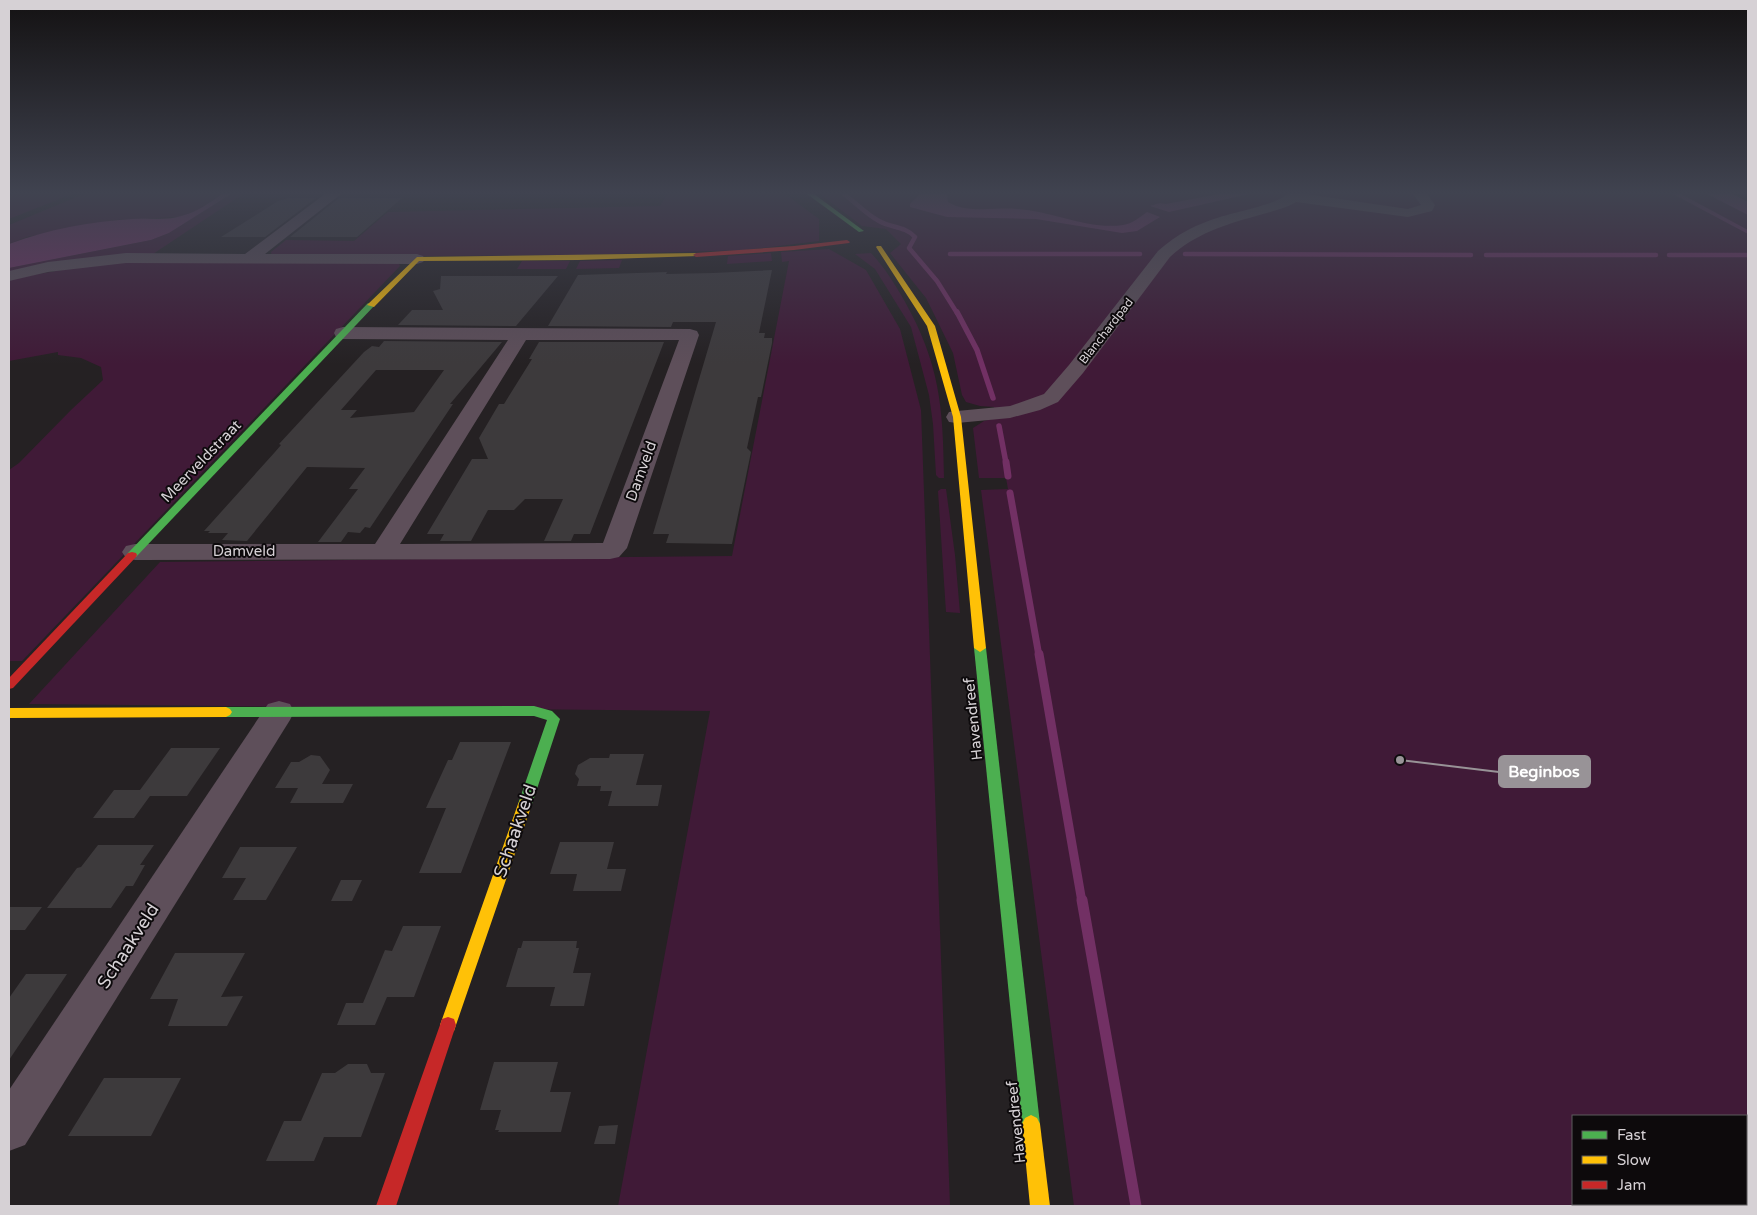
<svg xmlns="http://www.w3.org/2000/svg" width="1757" height="1215" font-family="'Varela Round',sans-serif">
<style>
.green{fill:#401a37;fill-rule:evenodd}
.water{fill:#723064}
.lines{fill:none;stroke-linecap:round;stroke-linejoin:round}
.stream-far4{stroke:#723064;stroke-width:4.5}
.stream-far3{stroke:#723064;stroke-width:5.5}
.stream-far2{stroke:#723064;stroke-width:7}
.stream-far1{stroke:#723064;stroke-width:9}
.stream{stroke:#723064;stroke-width:11}
.building{fill:#3d3a3c;fill-rule:evenodd}
.street{fill:#5e4f5a;fill-rule:evenodd}
.fast{fill:#4caf50;fill-rule:evenodd}
.slow{fill:#ffc107;fill-rule:evenodd}
.jam{fill:#c62828;fill-rule:evenodd}
.labels{text-anchor:middle;stroke-width:4;stroke-linejoin:round;paint-order:stroke}
.far-street-label{font-size:12px;fill:#d6d1d5;stroke:#0d0a0c}
.street-label{font-size:15px;fill:#d6d1d5;stroke:#0d0a0c}
.near-street-label{font-size:18px;fill:#d6d1d5;stroke:#0d0a0c}
.leader{fill:none;stroke:#989397;stroke-width:2}
.callout-dot{fill:#989397;stroke:#0d0a0c;stroke-width:2}
.callout{fill:#989397;stroke:#989397;stroke-width:2}
.callout-label{font-size:16px;text-anchor:middle;font-weight:bold;fill:#fff}
</style>
<rect width="100%" height="100%" fill="#252123"/>
<g class="green">
<path d="M12,194H72L9,219V196Z"/>
<path d="M84,194H222L196,211L179,217L116,220L27,237L9,244V225Z"/>
<path d="M231,194H243L150,256L9,274V268L151,240L169,233Z"/>
<path d="M667,194H785L819,219V241L745,250L579,255L272,257L271,252L286,240L354,241L388,212L660,206Z"/>
<path d="M820,194H1711L1748,214V1206H1074L981,490L1008,489L1006,478H979L973,428L984,421L996,418L994,407L980,406L966,402L962,395L953,353L932,310L926,298L890,253L901,244L886,229L862,226ZM1573,1116H1746V1204H1573Z"/>
<path d="M829,249L866,270L900,329L921,410L950,1206H618L710,711L29,704L160,562L732,556L789,261L782,262L781,252Z"/>
<path d="M771,253L772,261L727,264L728,256Z"/>
<path d="M871,253C885,268 894,283 904,300C940,364 943,406 944,478H939L936,475L933,424L929,395L911,327L875,269L855,254Z"/>
<path d="M622,260L619,268L576,269L580,261Z"/>
<path d="M522,261H570L566,269H517Z"/>
<path d="M169,262L387,263L399,264L400,266L22,661H9V470L19,463L71,410L103,380L101,367L81,358L58,355V352L9,361V279L103,263Z"/>
<path d="M941,489H946L955,555L960,613L946,612L938,491Z"/>
</g>
<g class="water">
<path d="M222,194H231L169,233L151,240L9,268V244C49,229 89,222 132,219C147,217 167,221 181,216C197,212 209,203 222,194Z"/>
<path d="M920,194H947L948,202C968,214 995,207 1017,209C1052,211 1088,230 1123,225C1132,224 1140,217 1147,212L1160,217L1137,231L1122,233L1036,219L947,217L910,207V204Z"/>
<path d="M1219,194H1249L1169,212L1150,206L1160,203L1166,204Z"/>
<path d="M1673,194H1681L1748,230V234Z"/>
<path d="M1707,194H1733L1748,202V215Z"/>
</g>
<g class="lines">
<g class="stream-far4">
<path d="M844,194C856,203 866,214 879,221C891,228 905,226 915,237L909,248L937,281L957,313"/>
<path d="M950,254H1140"/>
<path d="M1185,254L1471,255"/>
<path d="M1486,255H1656"/>
<path d="M1669,255H1748"/>
</g>
<g class="stream-far3">
<path d="M957,312L977,350L993,398"/>
<path d="M999,426L1006,463"/>
</g>
<g class="stream-far2">
<path d="M1006,462L1008,476"/>
<path d="M1010,493L1039,656"/>
</g>
<path class="stream-far1" d="M1039,654L1082,902"/>
<path class="stream" d="M1082,900L1136,1206"/>
</g>
<g class="building">
<path d="M288,198H316L265,237H221L278,201Z"/>
<path d="M339,198H402L357,237H290Z"/>
<path d="M772,270L759,333H765L764,338H772V343L761,397H758L747,448L751,452L732,544L666,543L669,534H653L716,322H673L671,327L548,326L578,275L667,272L666,274L713,273Z"/>
<path d="M441,276H558L516,326L398,325L412,310H443L433,291L440,289Z"/>
<path d="M384,341L502,342L450,404H453L370,528L365,527L360,533L348,532L341,542H318L358,489H349L365,468L307,467L247,541L222,540L228,533H208L210,531H204L275,452L281,445L279,444L364,352L372,346L379,347ZM376,370H444L414,412L350,418L357,410H341Z"/>
<path d="M539,342H664L590,534H574L571,541H544L563,499H525L514,510H488L471,541H440L444,534H427L472,459H488L479,438L499,404H504L532,359H529Z"/>
<path d="M460,742H511L461,873H419L446,808H426L448,760H452Z"/>
<path d="M171,748H220L187,796H150L134,818H93L114,790H140Z"/>
<path d="M610,754H644L636,785H662L658,806H608L612,791H600L601,786H577L579,779L575,774L578,765L590,758H609Z"/>
<path d="M311,755L320,756L330,770L322,784H353L343,803H290L298,788H275L291,762H299Z"/>
<path d="M560,842H614L607,869H626L621,891H573L577,874H550Z"/>
<path d="M98,845H154L140,865H145L133,886H126L111,908H47L77,868L81,867Z"/>
<path d="M240,847H297L266,900H233L246,878H222Z"/>
<path d="M341,880H362L352,901H331Z"/>
<path d="M9,907H42L25,930H9Z"/>
<path d="M403,926H441L414,997H387L375,1025H337L346,1003H363L385,950L392,951Z"/>
<path d="M523,941H577L576,948H579L573,973H591L584,1006H550L555,987H506L518,948H521Z"/>
<path d="M175,953H245L221,997L243,996L227,1026H168L178,999H150Z"/>
<path d="M26,974H67L9,1060V998Z"/>
<path d="M494,1062H558L550,1092H571L561,1132H498L499,1130H495L501,1110H480Z"/>
<path d="M348,1064H367L371,1073H385L361,1137H324L314,1161H266L284,1121H301L322,1073H335Z"/>
<path d="M104,1078H181L151,1136H68Z"/>
<path d="M618,1125L615,1144H594L599,1126Z"/>
</g>
<g class="lines">
<g class="street">
<path d="M325,194H341L265,254H417L423,256L425,259L423,262L417,264L126,263L48,272L9,281V271L48,262L126,253L245,254Z"/>
<path d="M1287,194H1306L1408,209L1421,205L1413,194H1427L1435,205L1432,211L1408,217L1296,202C1285,209 1269,212 1256,216C1224,225 1195,234 1170,257L1083,373L1058,402L1040,410L1010,418L957,423L949,422L946,417L949,412L957,411L1010,406L1044,394L1069,365L1158,251C1177,234 1197,224 1220,217C1235,212 1278,204 1287,194Z"/>
<path d="M343,327L690,329L697,331L699,335L627,548L619,557L610,559L135,560L126,558L122,552L126,546L135,544H375L508,340L343,339L336,337L334,333L336,329ZM526,340H679L603,543L400,544Z"/>
<path d="M279,701L290,704L294,712L290,720L25,1145L9,1151V1090L268,704Z"/>
</g>
<g class="fast">
<path d="M807,194H814L864,231L859,232Z"/>
<path d="M368,303L375,305L136,557H128L127,555L128,553Z"/>
<path d="M980,644L986,648L1040,1124L1037,1130L1031,1133L1025,1130L1022,1124L974,648Z"/>
<path d="M534,706L552,711L560,719L532,804L530,808L525,810L520,808L518,804L547,720L534,716L226,717L222,715L220,712L222,709L226,707Z"/>
</g>
<g class="slow">
<path d="M877,246H881L935,326L961,417L986,648L980,652L974,648L953,417L927,326L876,247Z"/>
<path d="M696,253L699,255L698,256L578,260L419,261L374,307L367,305L417,257Z"/>
<path d="M226,707L230,709L232,712L230,715L226,717L9,718V708Z"/>
<path d="M525,798L530,800L532,804L456,1025L454,1031L448,1033L442,1031L440,1025L518,804L520,800Z"/>
<path d="M1031,1115L1037,1118L1040,1124L1050,1206H1030L1022,1124L1025,1118Z"/>
</g>
<g class="jam">
<path d="M847,240L850,242L849,243L794,250L696,257L693,255L696,253L794,246Z"/>
<path d="M132,552L136,553L137,555L136,557L13,688L9,689V678L128,553Z"/>
<path d="M448,1017L454,1019L456,1025L396,1206H376L440,1025L442,1019Z"/>
</g>
</g>
<linearGradient id="sky" x2="0" y2="1"><stop stop-color="#141213"/><stop offset="0.53" stop-color="#404350"/><stop offset="1" stop-color="#404350" stop-opacity="0"/></linearGradient>
<rect width="1757" height="364" fill="url(#sky)"/>
<g class="labels">
<g class="far-street-label">
<text transform="translate(1106 331) rotate(-52)" y="4">Blanchardpad</text>
</g>
<g class="street-label">
<text transform="translate(201 461) rotate(-46)" y="5">Meerveldstraat</text>
<text transform="translate(641 471) rotate(-70)" y="5">Damveld</text>
<text x="244" y="556">Damveld</text>
<text transform="translate(973 719) rotate(-96)" y="5">Havendreef</text>
<text transform="translate(1016 1122) rotate(-96)" y="5">Havendreef</text>
</g>
<g class="near-street-label">
<text transform="translate(515 831) rotate(-71)" y="6">Schaakveld</text>
<text transform="translate(128 946) rotate(-57)" y="6">Schaakveld</text>
</g>
</g>
<path class="leader" d="M1400 760L1499 772"/>
<circle class="callout-dot" cx="1400" cy="760" r="5"/>
<rect class="callout" x="1499" y="756" width="91" height="31" rx="5"/>
<g class="callout-label">
<text x="1544" y="777">Beginbos</text>
</g>
<rect width="1757" height="1215" fill="none" stroke="#d6d1d5" stroke-width="20"/>
<rect x="1572" y="1115" width="175" height="90" fill="#0d0a0c" stroke="#5d5a5c"/>
<rect x="1582" y="1131" width="25" height="8" fill="#4caf50" stroke="#5d5a5c"/>
<text x="1617" y="1140" font-size="15" fill="#d6d1d5">Fast</text>
<rect x="1582" y="1156" width="25" height="8" fill="#ffc107" stroke="#5d5a5c"/>
<text x="1617" y="1165" font-size="15" fill="#d6d1d5">Slow</text>
<rect x="1582" y="1181" width="25" height="8" fill="#c62828" stroke="#5d5a5c"/>
<text x="1617" y="1190" font-size="15" fill="#d6d1d5">Jam</text>
</svg>
